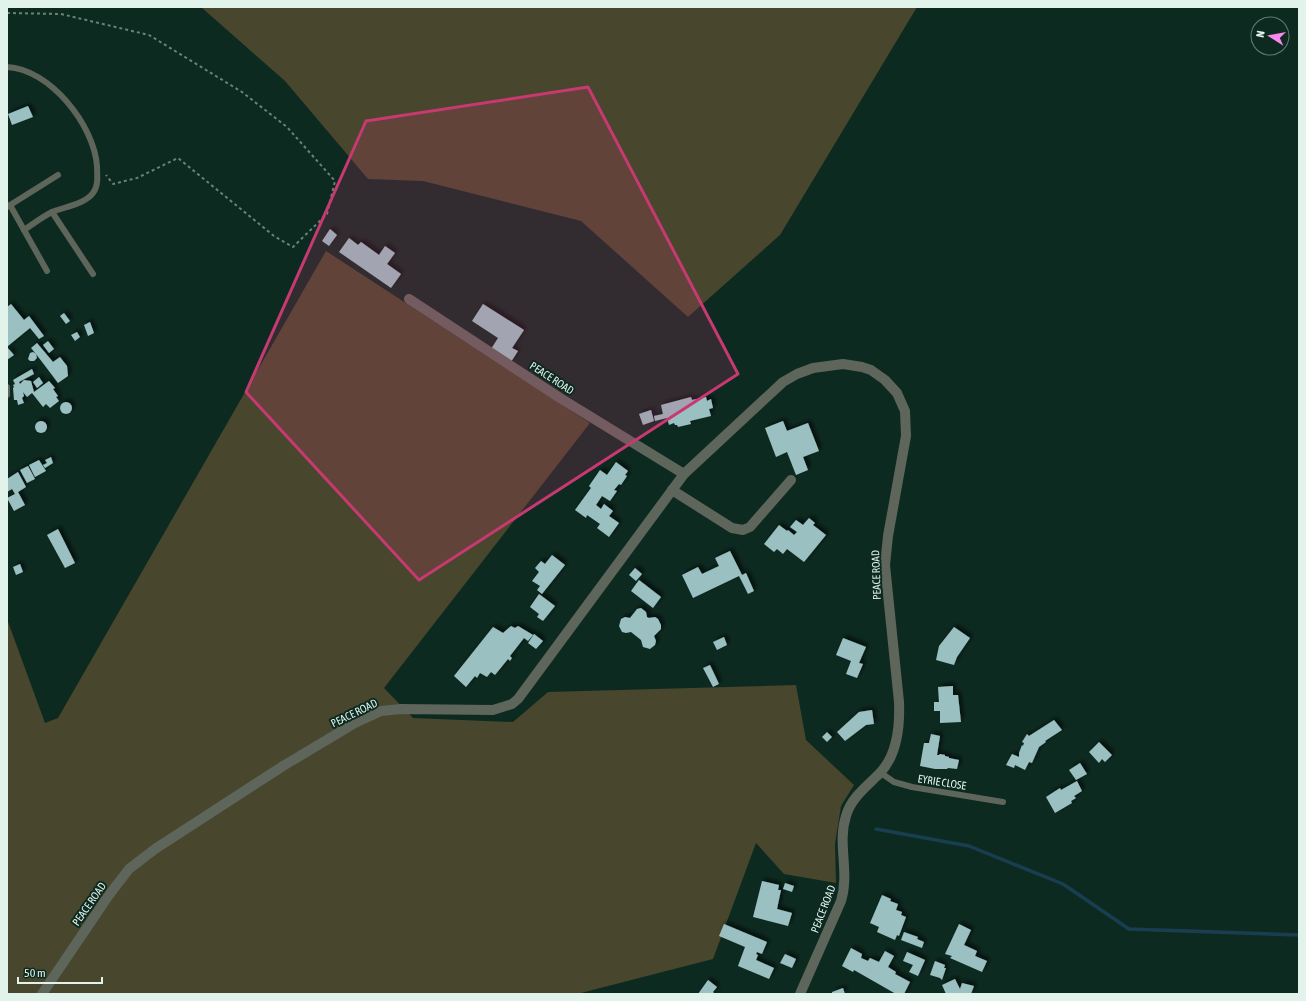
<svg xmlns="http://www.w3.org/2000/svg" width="1306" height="1001" font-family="'Asap Condensed',sans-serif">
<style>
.green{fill:#48462c}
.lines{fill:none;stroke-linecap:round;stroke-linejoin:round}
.stream{stroke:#1a3e51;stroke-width:3.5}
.building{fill:#9ac0c2;filter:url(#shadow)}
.path{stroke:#6a827a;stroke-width:2;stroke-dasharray:3 3;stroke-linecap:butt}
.service{stroke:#5e655b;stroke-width:6}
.minor{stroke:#5e655b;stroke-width:10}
.marked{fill:#c73971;fill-opacity:0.2;stroke:#c73971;stroke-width:3;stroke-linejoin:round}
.labels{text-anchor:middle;stroke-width:4;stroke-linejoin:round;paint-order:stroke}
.street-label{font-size:11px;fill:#e2f3ec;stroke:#0d2a21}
</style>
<defs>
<filter id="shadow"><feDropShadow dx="3" dy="-3" stdDeviation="2" flood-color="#0009"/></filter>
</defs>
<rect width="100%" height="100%" fill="#0d2a21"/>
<g class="green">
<path d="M201,7H917L780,235L688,317L581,221L423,181L368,179L285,81Z"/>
<path d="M326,251L590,423L384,688L413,718L513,722L548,692L796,685L806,740L854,785L841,806L835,844L836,883L784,874L756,843L713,959L577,994H7V619L45,723L58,718Z"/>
</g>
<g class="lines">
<path class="stream" d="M876,829L969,846L1063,884L1129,929L1299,935"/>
</g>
<g class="building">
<path d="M28,106L33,117L12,125L8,114Z"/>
<path d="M330,229L337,235L329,246L322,241Z"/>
<path d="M349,238L358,245L361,242L379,255L385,246L395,253L387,264L401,274L391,288L339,252Z"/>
<path d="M11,304L24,320L29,316L44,336L39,339L30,328L8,346L7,307Z"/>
<path d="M483,304L524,330L512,348L518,351L511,362L491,349L498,338L472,321Z"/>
<path d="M64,313L70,321L66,324L60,316Z"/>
<path d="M90,322L94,333L88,336L84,325Z"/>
<path d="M77,332L80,337L75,341L71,335Z"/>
<path d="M48,341L54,349L49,353L43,345Z"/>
<path d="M37,343L53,362L60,357L67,366L68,376L58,383L36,354L37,358L34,361H30L28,359L30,353L33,352L36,354L31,348Z"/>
<path d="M7,347L14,355L7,360Z"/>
<path d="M32,369L34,374L19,382L20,384L24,380L31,381L34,392L49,381L55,388L53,389L58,396L56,397L59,401L50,408L46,404L43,407L32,393L27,397L23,392L24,396L22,398L24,403L18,405L17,400H14L13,388L14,387L13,385L15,384L13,380Z"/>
<path d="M39,377L43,383L37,388L33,382Z"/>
<path d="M691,397L692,400L706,397L707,401L711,399L713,408L709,409L711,416L690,421L691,424L678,427L677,425H675L674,423L669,425L667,418L655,421L654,416L663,414L661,405Z"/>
<circle cx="66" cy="408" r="6"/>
<path d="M651,410L654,421L643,425L639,414Z"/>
<path d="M783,421L787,431L808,423L819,451L803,457L808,470L796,475L787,452L776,457L765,428Z"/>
<circle cx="41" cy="427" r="6"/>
<path d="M51,457L53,463L45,468L43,465L47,463L45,460Z"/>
<path d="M39,460L46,471L35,477L29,465Z"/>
<path d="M616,462L628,471L625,475L627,476L621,485L619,484L614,490L617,491L610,501L602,496L596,505L601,509L604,504L613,511L609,516L619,523L609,537L597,528L600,524L587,515L586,518L575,510L591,488L589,486L600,470L607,475Z"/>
<path d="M28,466L35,479L27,483L20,470Z"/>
<path d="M18,472L26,487L18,492L25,505L14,511L7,498L15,494L12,489L7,492V479Z"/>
<path d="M809,518L815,523L813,525L826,535L804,562L787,549L783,554L777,549L774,552L764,544L779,525L787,531L788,530L794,535L797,532L790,527L796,520L803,525Z"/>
<path d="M58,529L75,563L65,568L47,535Z"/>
<path d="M730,551L742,575L746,573L754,591L748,594L739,576L693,598L682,575L698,567L702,574L719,566L715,558Z"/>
<path d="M552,555L565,565L542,594L537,590L540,586L532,581L539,572L535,568L541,561L545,564Z"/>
<path d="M20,564L23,572L16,575L13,567Z"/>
<path d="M635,568L642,574L636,581L629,575Z"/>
<path d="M639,580L661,597L653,608L631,591Z"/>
<path d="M539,594L555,606L543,621L537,617L539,614L530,607Z"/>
<path d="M641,608L646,612L647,617L649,618L655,617L658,619L661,625V629L654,636L656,641L655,645L650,649L643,647L641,640L631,632L626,633L622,632L619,626L621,619L625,617L630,618L637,609Z"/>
<path d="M511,626L515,628L518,626L533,635L528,641L524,638L510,656L512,658L510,661L508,659L495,675L491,672L487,677L480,673L477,678L475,676L466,687L454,676L493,627L503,633Z"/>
<path d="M954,627L970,638L957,657L954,665L936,660L939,646Z"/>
<path d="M534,634L543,641L536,649L528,643Z"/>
<path d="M724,637L727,645L717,650L713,642Z"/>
<path d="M843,638L866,647L859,663L863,664L857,678L846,674L851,661L836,655Z"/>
<path d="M710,665L719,684L713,687L703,668Z"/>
<path d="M953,686V695H958L961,722L940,723V711H934V702H939L938,687Z"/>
<path d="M872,710L874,724L866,725L845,741L837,732L859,712Z"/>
<path d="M1054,720L1062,730L1045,741L1046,742L1039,747L1032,763L1029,762L1025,770L1015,765L1014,768L1006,765L1012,754L1019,757V753L1022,745L1023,746L1024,743L1022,742L1027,734L1029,736Z"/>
<path d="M827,732L832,737L827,742L822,737Z"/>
<path d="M931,734L940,736L937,755H939L940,754L945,755V756L949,757V758L959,760L957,769L948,768L947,769H935L920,766L924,743H929Z"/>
<path d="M1099,742L1112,755L1105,762L1102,759L1099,763L1089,752Z"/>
<path d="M1080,763L1087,774L1076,780L1069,770Z"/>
<path d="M1077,781L1082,791L1074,796L1076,798L1071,801L1072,803L1055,813L1046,797L1060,788L1061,790Z"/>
<path d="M762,881L779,885L778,890H781L777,909L792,913L788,926L753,917Z"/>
<path d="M785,883L794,886L792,892L783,889Z"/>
<path d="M882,895L891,899L890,901L898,904L896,910L902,912L901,915L906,917L899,936L897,935L895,940L877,932L879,927L870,923Z"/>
<path d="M724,924L767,942L762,954L757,952L756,954L758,955L756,960L774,968L769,979L738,966L745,947L719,936Z"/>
<path d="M959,924L971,930L964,945L977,951L975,956L987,961L982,972L950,958L952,956L945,954Z"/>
<path d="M904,932L918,937L917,939L924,942L922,948L901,940Z"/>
<path d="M851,948L862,954L861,958L868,961L870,958L879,962L885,951L894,956L888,967L896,972L895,974L910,982L904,994H896L854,970L853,972L842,966Z"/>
<path d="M907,952L925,960L918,976L909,972L913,965L903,961Z"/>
<path d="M785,954L796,959L792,968L780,963Z"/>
<path d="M935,961L945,965L944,968H946L942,980L940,978L930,975Z"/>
<path d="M955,979L960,989L962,983L974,986L971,994H946L942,985Z"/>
<path d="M708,980L717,987L713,992L715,994H698Z"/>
<path d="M843,988L845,994H832V992Z"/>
</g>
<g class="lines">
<path class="path" d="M7,13L61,14L149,35L242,92L287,127L335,181L327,214L293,247L274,236L178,158L137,178L113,184L106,175"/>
<g class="service">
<path d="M7,67C50,69 94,125 97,166C97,175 99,185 93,193C85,204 64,207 52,212C42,217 33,224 24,230"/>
<path d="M10,205L47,271"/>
<path d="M7,207L58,175"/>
<path d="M52,212L93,274"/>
<path d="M7,387V395"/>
<path d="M881,773L894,782L912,787L1003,802"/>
</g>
<g class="minor">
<path d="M409,299L560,398L684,474"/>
<path d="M672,490L732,528L743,530L750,527L791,480"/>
<path d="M42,994L109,895L129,869L155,849L283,766L355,723L381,711L401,709L493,710L512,704L518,699L684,474L783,382L797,374L813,368L843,364L862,367L871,370L885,380L897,393L905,411L906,436L888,536L885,565L899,702C900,726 897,756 879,774C866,787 851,798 846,816C837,844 850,872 841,901L800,994"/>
</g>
</g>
<path class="marked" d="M588,87L738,374L419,580L246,392L366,121Z"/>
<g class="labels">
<g class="street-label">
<text transform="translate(552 378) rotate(33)" y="4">PEACE ROAD</text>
<text transform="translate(876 575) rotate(-92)" y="4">PEACE ROAD</text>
<text transform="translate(354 713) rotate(-26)" y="4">PEACE ROAD</text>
<text transform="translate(942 782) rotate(9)" y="4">EYRIE CLOSE</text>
<text transform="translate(89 904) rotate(-55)" y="4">PEACE ROAD</text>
<text transform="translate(823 909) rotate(-69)" y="4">PEACE ROAD</text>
</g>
</g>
<rect width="1306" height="1001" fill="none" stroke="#e2f3ec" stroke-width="16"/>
<g transform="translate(1270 36) rotate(281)"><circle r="19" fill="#0d2a21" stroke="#627a72"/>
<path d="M0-3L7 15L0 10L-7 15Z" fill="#f888eb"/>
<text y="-6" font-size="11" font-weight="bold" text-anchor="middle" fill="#e2f3ec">N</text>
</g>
<path d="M18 977v6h84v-6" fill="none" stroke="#e2f3ec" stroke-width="2"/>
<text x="24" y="977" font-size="12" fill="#e2f3ec" stroke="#0d2a21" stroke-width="3" paint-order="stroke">50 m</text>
</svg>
